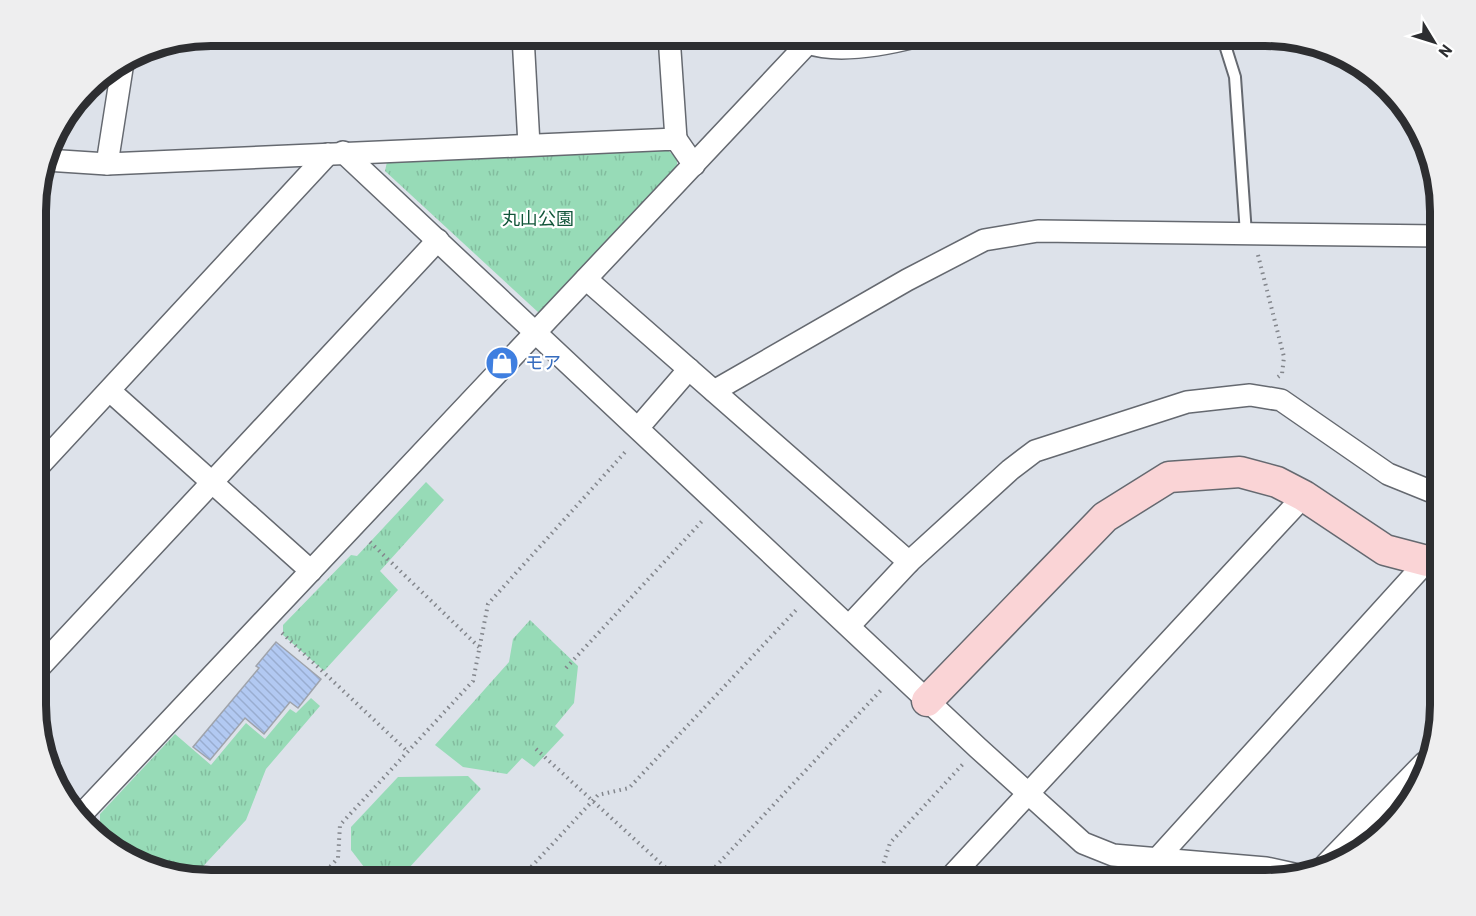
<svg xmlns="http://www.w3.org/2000/svg" width="1476" height="916" font-family="Barlow,'Noto Sans JP',sans-serif">
<style>
.park{fill:url(#park-tufts)}
.building{fill:url(#building-back-hatch);stroke:#9fa3ab;stroke-width:1.5}
.lines{fill:none;stroke-linecap:round;stroke-linejoin:round}
.lane-casing{stroke:#656970;stroke-width:14}
.street-casing{stroke:#656970;stroke-width:24}
.secondary-casing{stroke:#656970;stroke-width:33}
.path{stroke:#83868c;stroke-width:4;stroke-dasharray:1.5 4.5;stroke-linecap:butt}
.lane{stroke:#fff;stroke-width:10}
.street{stroke:#fff;stroke-width:21}
.secondary{stroke:#fad4d6;stroke-width:30}
.labels{text-anchor:middle;stroke-width:4.5;stroke-linejoin:round;paint-order:stroke}
.park-label{font-size:18px;fill:#115539;stroke:#fff}
.shop-label{font-size:18px;fill:#366cbe;stroke:#fff;text-anchor:start}
.rim{fill:none;stroke:#2d2e31;stroke-width:8}
</style>
<defs>
<pattern id="park-tufts" width="24" height="20" patternUnits="userSpaceOnUse" patternTransform="scale(1.5)"><rect width="24" height="20" fill="#97dbb7"/><path d="M3 7l-1-3M5 7V3M7 7l1-3M15 17l-1-3M17 17v-4M19 17l1-3" fill="none" stroke="#82bc9e"/></pattern>
<pattern id="building-back-hatch" width="6" height="6" patternUnits="userSpaceOnUse" patternTransform="scale(1.5)"><rect width="6" height="6" fill="#b2c9f2"/><path d="M-1 5l2 2M0 0l6 6M5-1l2 2" fill="none" stroke="#99add0"/></pattern>
</defs>
<rect width="100%" height="100%" fill="#dde2ea"/>
<g class="park">
<path d="M665,148L677,158V171L545,310L539,313L385,171L388,157Z"/>
<path d="M426,482L444,500L380,571L398,590L324,671L283,635V625L351,555L357,556Z"/>
<path d="M530,620L578,666L574,703L555,726L564,735L534,767L522,758L507,774L463,767L435,745L509,662L513,639Z"/>
<path d="M311,698L320,706L266,769L246,820L195,875L132,856L100,826V814L175,734L211,765L246,723L265,739L290,709L296,713Z"/>
<path d="M468,776L481,789L398,880H374L351,850V827L398,777Z"/>
</g>
<path class="building" d="M276,642L321,679L298,708L290,702L264,734L245,718L210,760L193,747L259,668L256,666Z"/>
<g class="lines">
<g class="lane-casing">
<path id="lane" d="M1216,36L1224,42L1235,77L1246,234"/>
</g>
<g class="street-casing">
<g id="street">
<path d="M523,36L529,145"/>
<path d="M669,36L676,139"/>
<path d="M808,43C838,54 888,44 919,36"/>
<path d="M343,152L978,748L1083,843L1113,855L1266,868L1294,874"/>
<path d="M46,160L107,164L676,139L694,165"/>
<path d="M107,164L123,62"/>
<path d="M586,279L909,562"/>
<path d="M110,391L311,571"/>
<path d="M714,391L907,280L984,240L1038,231L1440,236"/>
<path d="M638,428L689,369"/>
<path d="M37,468L328,154"/>
<path d="M849,626L909,562L1010,470L1035,451L1187,402L1250,395L1281,400L1388,474L1440,495"/>
<path d="M37,670L438,240"/>
<path d="M80,816L808,43L807,36"/>
<path d="M1156,860L1427,561"/>
<path d="M1326,864L1424,763"/>
<path d="M948,880L1304,496"/>
</g>
</g>
<g class="secondary-casing">
<path id="secondary" d="M927,701L1105,517L1169,477L1240,472L1277,482L1304,496L1385,550L1427,561H1440"/>
</g>
<g class="path">
<path d="M1258,255L1284,357L1282,374L1278,377"/>
<path d="M370,542L479,647"/>
<path d="M282,633L408,752"/>
<path d="M566,668L704,519"/>
<path d="M536,749L679,880"/>
<path d="M318,880L338,858L340,825L473,681L488,604L627,450"/>
<path d="M519,880L598,795L629,788L798,608"/>
<path d="M703,880L883,688"/>
<path d="M878,880L890,843L963,764"/>
</g>
<use href="#lane" class="lane"/>
<use href="#street" class="street"/>
<use href="#secondary" class="secondary"/>
</g>
<defs>
<g id="shop-disc" transform="scale(1.725)"><circle r="9.5" fill="#3f7fe0" stroke="#fff"/><path d="M-5-2.5h2.3a2.7 3.5 0 0 1 5.4 0H5L5.5 6h-11ZM-1.5-2.5h3a1.5 2.3 0 0 0-3 0Z" fill="#fff"/></g>
</defs>
<g fill-rule="evenodd">
<use href="#shop-disc" x="502" y="363"/>
</g>
<g class="labels">
<g class="park-label">
<text x="538" y="225">丸山公園</text>
</g>
<g class="shop-label">
<text x="525" y="369">モア</text>
</g>
</g>
<path d="M0 0H1476V916H0ZM211 46H1265A165 165 0 0 1 1430 211V705A165 165 0 0 1 1265 870H211A165 165 0 0 1 46 705V211A165 165 0 0 1 211 46Z" fill="#eeeeef" fill-rule="evenodd"/>
<path class="rim" d="M211 46H1265A165 165 0 0 1 1430 211V705A165 165 0 0 1 1265 870H211A165 165 0 0 1 46 705V211A165 165 0 0 1 211 46Z"/>
<g transform="translate(1434 42) rotate(128)" stroke="#ffffff" stroke-width="4.5" paint-order="stroke">
<path d="M0-4.5L10 22L0 15L-10 22Z" fill="#2d2e31"/>
<text y="-9" font-size="16" font-weight="bold" text-anchor="middle" fill="#2d2e31">N</text>
</g>
</svg>
